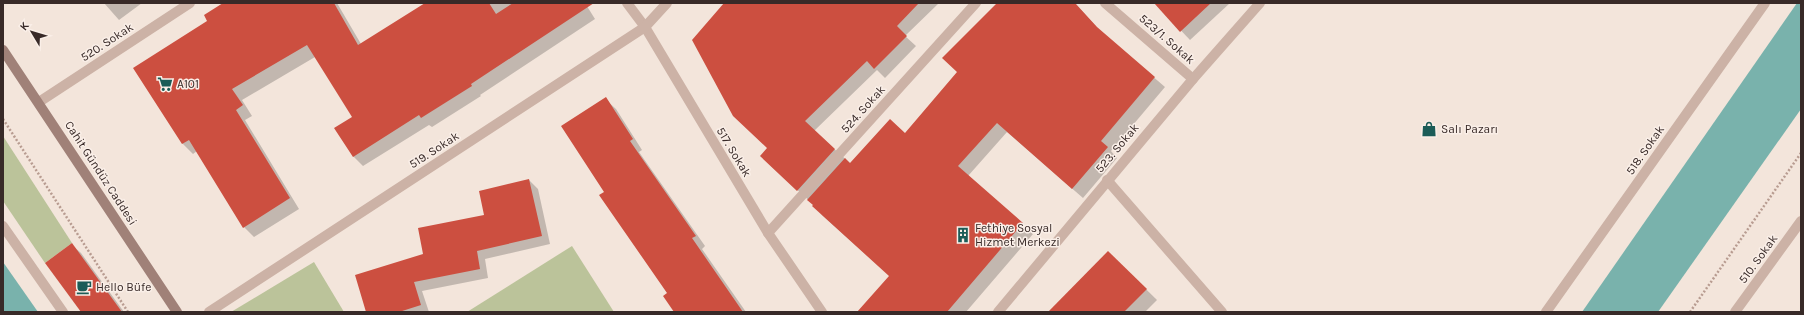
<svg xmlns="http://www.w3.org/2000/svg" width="1804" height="315" font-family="Karla,sans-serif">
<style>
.green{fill:#bbc39a}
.water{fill:#79b2ac}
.shadow{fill:#0003}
.building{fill:#cc4f40}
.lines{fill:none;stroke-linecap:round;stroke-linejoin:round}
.path{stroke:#b89c91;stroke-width:2.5;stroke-dasharray:2 2;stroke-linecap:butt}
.street{stroke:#ccb2a6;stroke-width:10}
.secondary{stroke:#a08178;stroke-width:10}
.labels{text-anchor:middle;stroke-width:3;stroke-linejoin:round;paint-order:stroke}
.street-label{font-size:12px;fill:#382a28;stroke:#faefe8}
.poi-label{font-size:12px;fill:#382a28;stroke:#faefe8;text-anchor:start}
</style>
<rect width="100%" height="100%" fill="#f3e5db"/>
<g class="green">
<path d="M3,136L72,243L45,263L3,201Z"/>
<path d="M572,246L614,312H467Z"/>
<path d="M314,262L344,312H231Z"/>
</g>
<g class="water">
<path d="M1797,3H1801V109L1658,312H1582Z"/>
<path d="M3,262L38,312H3Z"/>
</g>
<g class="shadow">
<path d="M104,3H142L119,20Z"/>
<path d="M225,3H337L361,44L427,3H585L595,19L480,95L481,96L432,127L429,125L363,166L353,156L354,117L315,57L242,100L252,116L245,120L299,209L254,237L244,227L197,151L193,154L183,144L135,69L209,21Z"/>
<path d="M725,3H939L905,36L916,46L885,78L877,70L814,131L851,164L905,134L958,72L998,3H1075L1100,31L1165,87L1111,151L1117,158L1083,198L1007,132L968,176L1033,234L966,312H859L890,276L823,216L814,205L771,166L770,152Z"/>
<path d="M1155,3H1230L1190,40Z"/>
<path d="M605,99L616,109L642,150L639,152L705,246L702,249L746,312H676L668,294L605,192Z"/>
<path d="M529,180L538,189L550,244L485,259L488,278L422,291L429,312H367L424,255L485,215Z"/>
<path d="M72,245L81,253L124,312H83Z"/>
<path d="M1108,252L1157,300L1145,312H1050Z"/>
</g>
<g class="building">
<path d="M223,3H334L358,45L425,3H489L496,14L513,3H594L471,84L472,86L421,118L419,115L353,157L334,128L352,117L307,45L232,89L243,105L236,110L290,198L243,228L189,140L182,144L133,68L207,21L204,15Z"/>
<path d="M724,3H919L897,26L907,36L874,69L867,61L805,121L835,149L797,191L760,156L767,148L733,116L692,40Z"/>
<path d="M997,3H1075L1097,27L1155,77L1101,141L1108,147L1072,189L997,123L958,166L1023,223L947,312H857L889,276L812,206L813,205L807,200L845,158L850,163L890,119L905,133L957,72L942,58Z"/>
<path d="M1154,3H1211L1180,32Z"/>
<path d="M606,97L633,139L630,141L696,236L692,238L743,312H674L663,296L667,293L599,195L604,192L561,126Z"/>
<path d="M529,179L542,236L477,251L480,269L414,282L421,305L399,312H366L355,275L423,254L418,228L484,215L479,191Z"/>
<path d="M72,243L122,312H81L45,263Z"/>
<path d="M1108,251L1147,289L1124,312H1048Z"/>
</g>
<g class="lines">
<g class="path">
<path d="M3,119L128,312"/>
<path d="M1690,312L1801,153"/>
</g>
<g class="street">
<path d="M627,3L645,27L768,233L822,312"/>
<path d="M1105,3L1193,79"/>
<path d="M39,102L190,3"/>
<path d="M1107,180L1222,312"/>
<path d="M3,226L63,312"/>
<path d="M768,233L976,3"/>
<path d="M209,312L645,27L667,3"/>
<path d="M998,312L1193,79L1260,3"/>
<path d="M1546,312L1765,3"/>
<path d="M1735,312L1801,221"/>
</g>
<path class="secondary" d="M3,50L177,312"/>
</g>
<defs>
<g id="supermarket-bare" transform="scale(1.2)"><path d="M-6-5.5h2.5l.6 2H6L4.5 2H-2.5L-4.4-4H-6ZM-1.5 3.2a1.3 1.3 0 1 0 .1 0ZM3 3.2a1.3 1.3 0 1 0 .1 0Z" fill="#1b5c57" stroke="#faefe8" stroke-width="2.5" paint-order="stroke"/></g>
<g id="shop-bare" transform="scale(1.2)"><path d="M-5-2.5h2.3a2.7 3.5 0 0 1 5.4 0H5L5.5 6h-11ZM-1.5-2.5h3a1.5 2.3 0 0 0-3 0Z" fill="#1b5c57" stroke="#faefe8" stroke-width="2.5" paint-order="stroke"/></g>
<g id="building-bare" transform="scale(1.2)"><path d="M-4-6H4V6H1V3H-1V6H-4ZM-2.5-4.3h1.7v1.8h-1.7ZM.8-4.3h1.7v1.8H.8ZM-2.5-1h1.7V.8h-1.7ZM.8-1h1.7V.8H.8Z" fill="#1b5c57" stroke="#faefe8" stroke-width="2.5" paint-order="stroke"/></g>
<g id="cafe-bare" transform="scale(1.2)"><path d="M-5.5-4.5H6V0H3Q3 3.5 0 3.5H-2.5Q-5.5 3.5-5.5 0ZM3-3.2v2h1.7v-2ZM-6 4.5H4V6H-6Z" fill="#1b5c57" stroke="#faefe8" stroke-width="2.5" paint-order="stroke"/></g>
</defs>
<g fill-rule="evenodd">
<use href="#supermarket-bare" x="165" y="84"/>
<use href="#shop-bare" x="1429" y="129"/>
<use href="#building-bare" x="963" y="235"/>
<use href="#cafe-bare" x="84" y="287"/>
</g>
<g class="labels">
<g class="street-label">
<text transform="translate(1167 39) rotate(41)" y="4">523/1. Sokak</text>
<text transform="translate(107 42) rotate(-33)" y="4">520. Sokak</text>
<text transform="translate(863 109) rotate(-48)" y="4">524. Sokak</text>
<text transform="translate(1117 148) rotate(-50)" y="4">523. Sokak</text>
<text transform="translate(434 150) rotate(-33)" y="4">519. Sokak</text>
<text transform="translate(1645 150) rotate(-55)" y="4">518. Sokak</text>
<text transform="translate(734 152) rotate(59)" y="4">517. Sokak</text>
<text transform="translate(101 173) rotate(57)" y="4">Cahit Gündüz Caddesi</text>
<text transform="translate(1758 259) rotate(-54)" y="4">510. Sokak</text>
</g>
<g class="poi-label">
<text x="177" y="88">A101</text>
<text x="1441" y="133">Salı Pazarı</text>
<text x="975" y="232">Fethiye Sosyal<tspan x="975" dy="14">Hizmet Merkezi</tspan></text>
<text x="96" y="291">Hello Büfe</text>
</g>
</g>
<rect width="1804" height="315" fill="none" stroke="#382a28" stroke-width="8"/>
<g transform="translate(32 32) rotate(308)" stroke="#faefe8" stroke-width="3" paint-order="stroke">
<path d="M0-3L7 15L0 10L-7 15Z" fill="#382a28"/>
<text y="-6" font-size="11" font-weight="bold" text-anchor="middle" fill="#382a28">K</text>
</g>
</svg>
